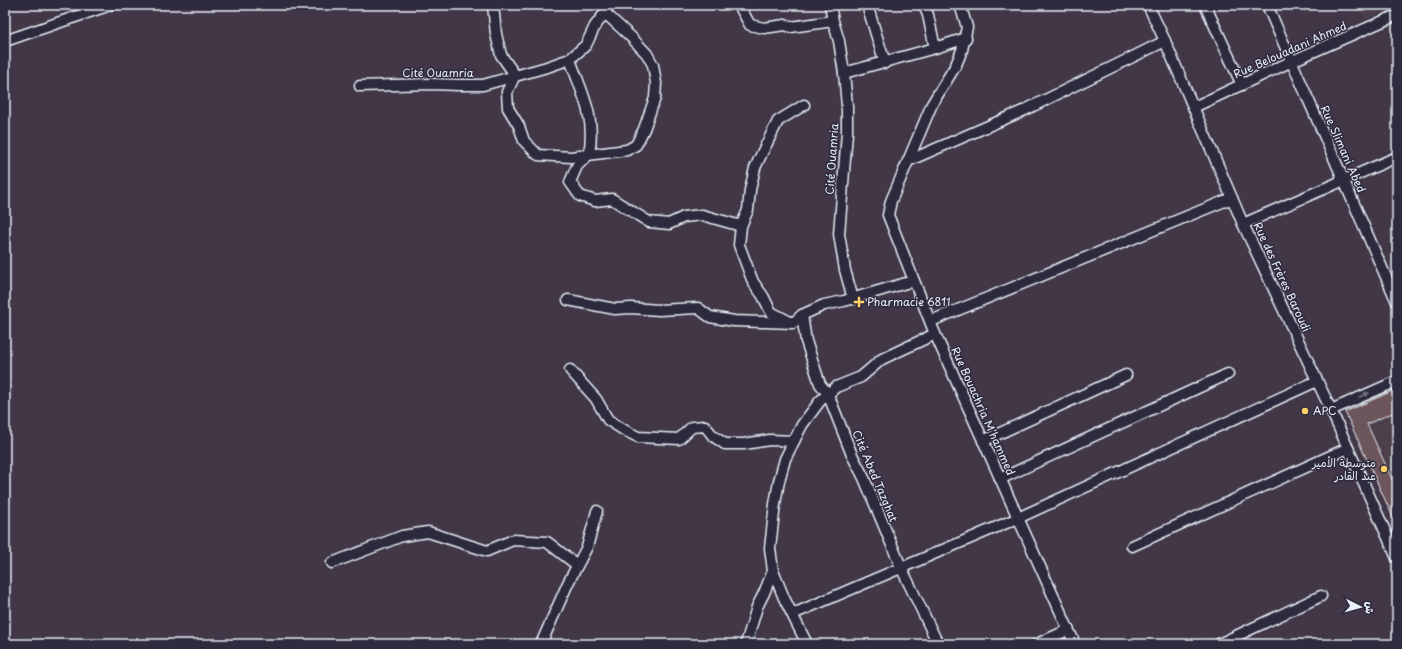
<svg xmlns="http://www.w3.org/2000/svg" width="1402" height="649" font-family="'Playpen Sans','Playpen Sans Arabic',sans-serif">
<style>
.built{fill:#4e404c}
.building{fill:#6c565b;stroke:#e8f1f8}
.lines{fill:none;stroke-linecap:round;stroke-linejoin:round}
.minor-casing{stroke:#e8f1f8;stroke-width:13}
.minor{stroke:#2f2a3d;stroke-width:10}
.oneway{fill:#70707e}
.poi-dot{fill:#ffd166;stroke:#2f2a3d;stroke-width:1.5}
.labels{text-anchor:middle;stroke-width:3;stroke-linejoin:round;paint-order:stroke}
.street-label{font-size:11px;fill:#e8f1f8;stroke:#2f2a3d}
.poi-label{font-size:11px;fill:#e8f1f8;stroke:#2f2a3d;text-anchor:start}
</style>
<rect width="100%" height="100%" fill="#413746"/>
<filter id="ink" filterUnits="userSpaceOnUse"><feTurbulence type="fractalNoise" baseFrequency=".025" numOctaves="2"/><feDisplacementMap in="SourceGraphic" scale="8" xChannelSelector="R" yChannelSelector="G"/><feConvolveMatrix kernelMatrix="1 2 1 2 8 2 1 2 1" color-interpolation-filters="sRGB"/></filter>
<g filter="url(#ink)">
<g class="built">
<path d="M1359,5H1397L1365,19Z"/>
<path d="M1397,389V526L1345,412Z"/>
</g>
<path class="building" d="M1397,389V411L1367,424L1397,490V526L1345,412Z"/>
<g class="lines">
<g class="minor-casing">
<g id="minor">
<path d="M493,5L496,34L501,55L515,75L507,92L508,108L519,126L524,141L538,155L571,157L627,150L636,145L644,129L655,98L656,83L653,65L647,54L631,37L605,13"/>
<path d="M739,5L750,25L764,28L785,25L791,27L833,21"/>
<path d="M830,5L833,21L839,41L844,73L847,106V133L839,234L845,270L853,299"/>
<path d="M867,5L885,63"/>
<path d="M924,5L928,15L935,48"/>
<path d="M1148,5L1165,41L1243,224L1331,410L1397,558"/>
<path d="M1205,5L1242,85"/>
<path d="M1267,5L1397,302"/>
<path d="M5,41L110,5"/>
<path d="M570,59C582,94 596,116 589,154"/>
<path d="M844,73L935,48L966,38"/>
<path d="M360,86L431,84L459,85H483L547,67L570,59L586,45L595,26L605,13L608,5"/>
<path d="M1194,107L1292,61L1397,15"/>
<path d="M589,154L577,166L570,182L580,196L595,201L612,199L649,222L669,224L684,217L702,215L741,226"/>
<path d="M908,161L932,104L956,65L962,50L967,27L960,5"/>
<path d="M1243,224L1397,157"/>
<path d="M568,300L615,309L631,308L659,310L698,308L710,317L734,321L793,323L802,315L824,305L844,301L913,281"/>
<path d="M802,315L806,341L820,384L828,394L852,455L864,478L901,567L938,644"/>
<path d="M931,321L1232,198"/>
<path d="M790,322L771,312L763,296L753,282L739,245L741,226L748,210L750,190L755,168L762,153L778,121L804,105"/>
<path d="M570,370L596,399L608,420L624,430L638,437L679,439L692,427L705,426L713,436L725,444H744L770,440L794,441"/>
<path d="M1331,410L1397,381"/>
<path d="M983,441L1126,375"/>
<path d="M1000,479L1228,374"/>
<path d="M1132,546L1348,448"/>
<path d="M332,563L402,536L428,532L487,551L513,540L547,542L577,565"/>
<path d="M793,614L1018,518L1317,381"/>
<path d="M541,644L568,583L587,547L597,511"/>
<path d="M746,644L757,607L764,593L773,571"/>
<path d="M807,644L784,598L773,571L770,548L775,504L779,481L785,459L802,425L820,401L836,387L861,377L882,359L935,334"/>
<path d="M1037,644L1068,630"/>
<path d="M1075,644L935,334L888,215L891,201L908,161L1025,110L1165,41"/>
<path d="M1219,644L1321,596"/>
</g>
</g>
<use href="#minor" class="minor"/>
</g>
<defs><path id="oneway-solid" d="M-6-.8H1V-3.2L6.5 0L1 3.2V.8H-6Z"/></defs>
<use class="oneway" href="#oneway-solid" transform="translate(1364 395) rotate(-24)"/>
</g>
<g class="poi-dot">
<path d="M857 296h4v4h4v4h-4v4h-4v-4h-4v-4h4z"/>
<circle cx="1305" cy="411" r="4"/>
<circle cx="1384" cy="469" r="4"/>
</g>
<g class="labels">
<g class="street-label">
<text transform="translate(1290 50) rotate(-24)" y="4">Rue Belouadani Ahmed</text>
<text x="438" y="77">Cité Ouamria</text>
<text transform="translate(1343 149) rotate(66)" y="4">Rue Slimani Abed</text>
<text transform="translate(832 159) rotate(-86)" y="4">Cité Ouamria</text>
<text transform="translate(1282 277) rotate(65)" y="4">Rue des Frères Baroudi</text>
<text transform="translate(983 411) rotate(66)" y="4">Rue Bouachria M'hammed</text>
<text transform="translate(875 476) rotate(67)" y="4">Cité Abed Tazghat</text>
</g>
<g class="poi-label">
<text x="867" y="306">Pharmacie 6811</text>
<text x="1313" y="415">APC</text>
<text x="1376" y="467" text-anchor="end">متوسطة الأمير<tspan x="1376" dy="13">عبد القادر</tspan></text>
</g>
</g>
<rect width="1402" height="649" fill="none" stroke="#2f2a3d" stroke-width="20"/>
<rect x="10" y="10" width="1382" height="629" fill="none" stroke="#e8f1f8" stroke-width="1.5" filter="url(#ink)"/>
<g transform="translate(1360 607) rotate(96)" stroke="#2f2a3d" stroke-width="3" paint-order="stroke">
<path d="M0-3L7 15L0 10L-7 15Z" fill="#e8f1f8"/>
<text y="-6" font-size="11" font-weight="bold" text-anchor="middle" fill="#e8f1f8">ش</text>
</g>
</svg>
